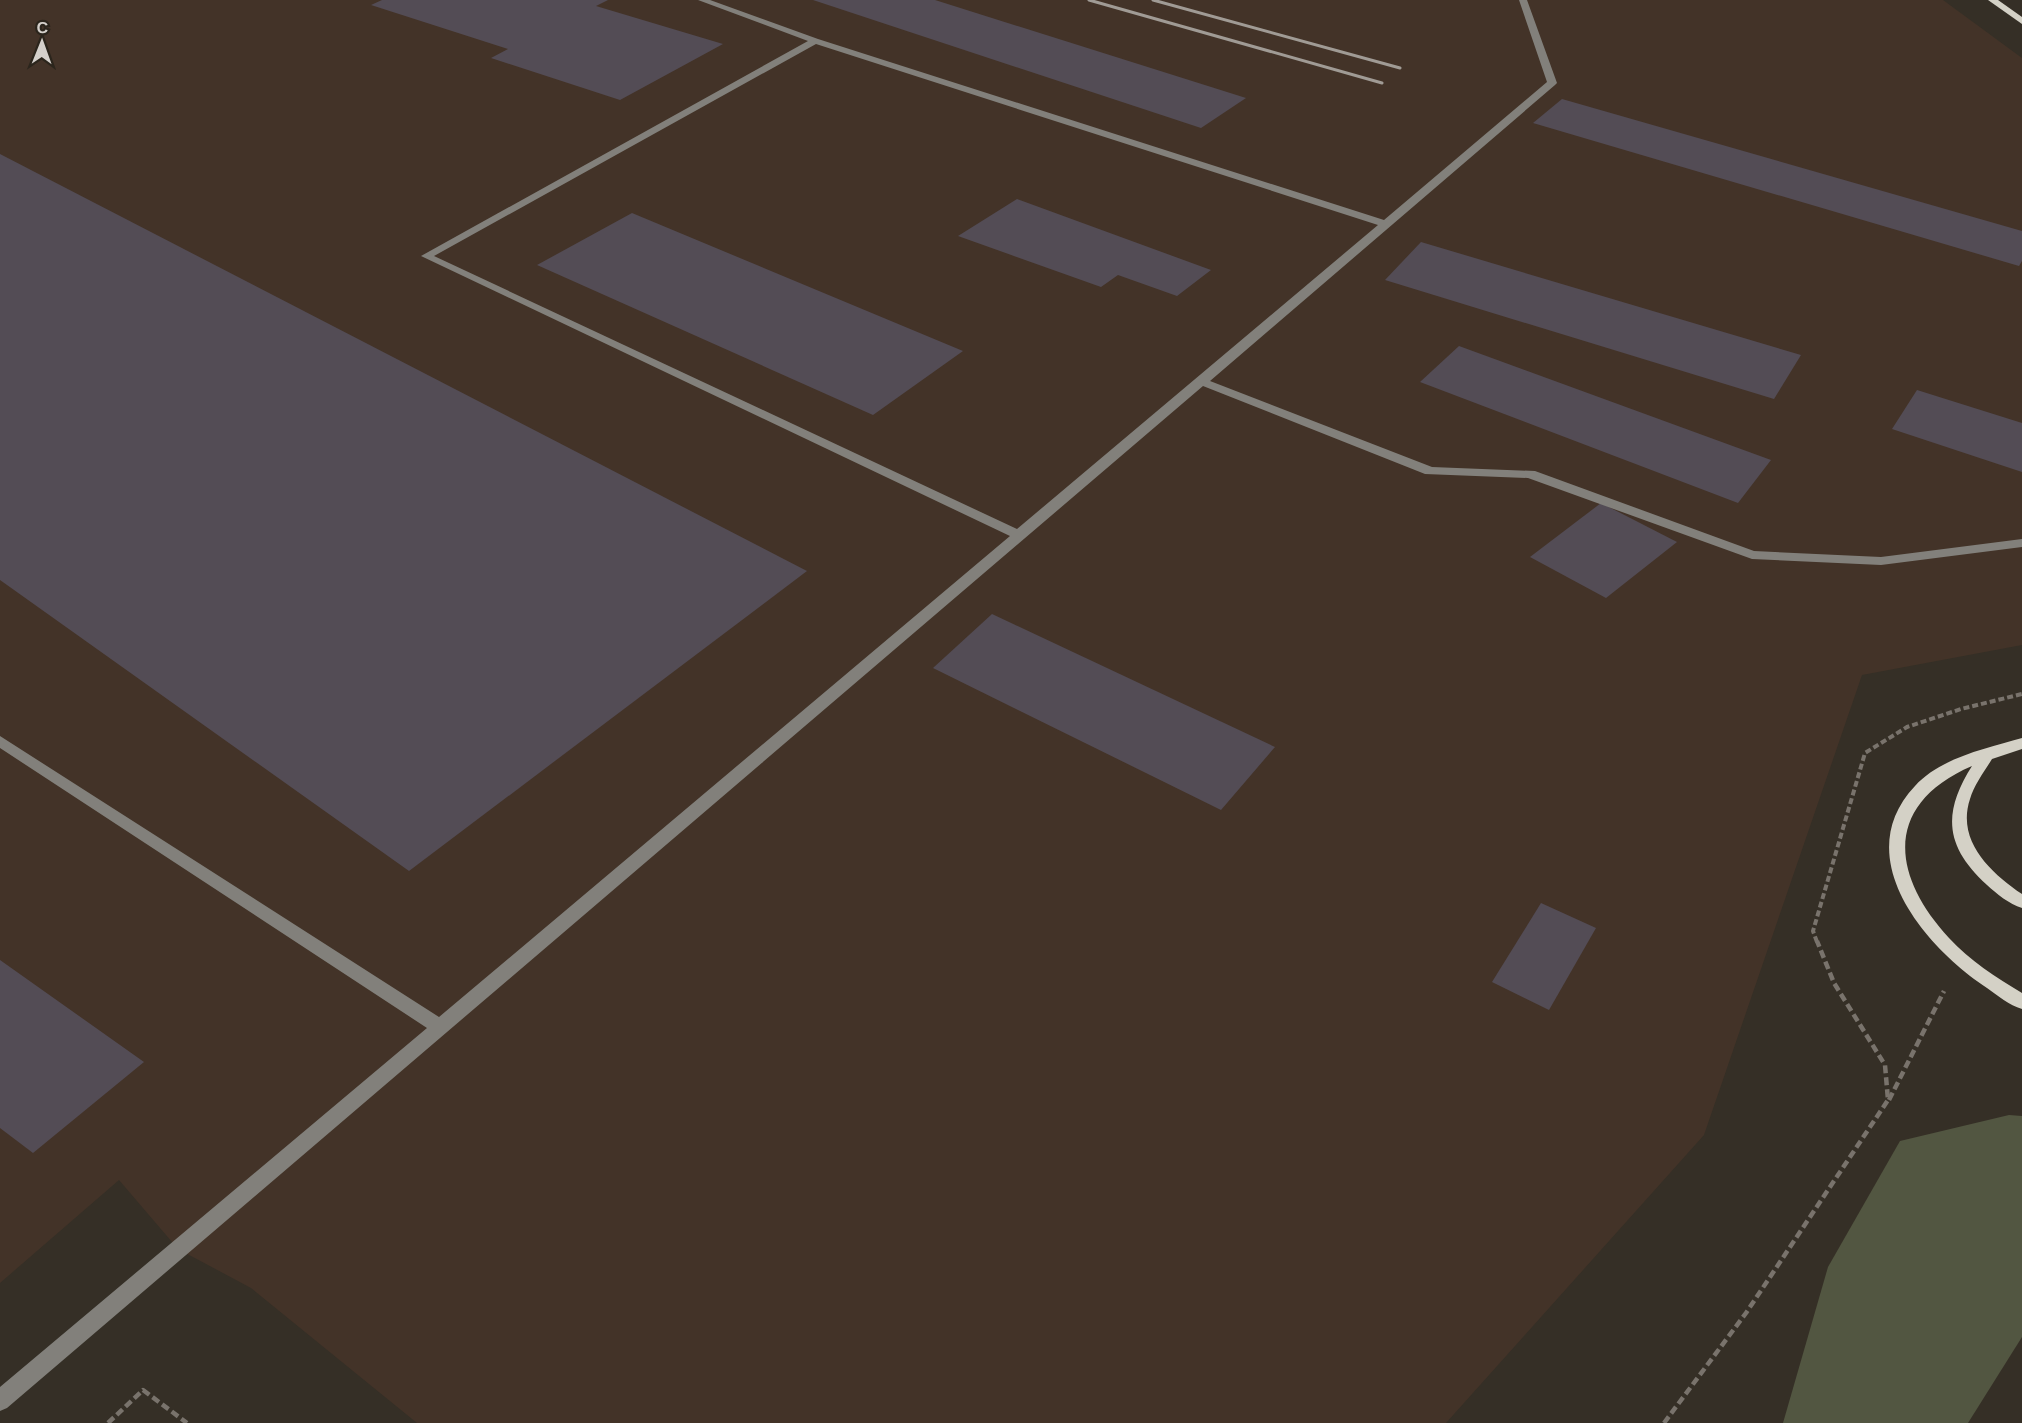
<svg xmlns="http://www.w3.org/2000/svg" width="2022" height="1423" font-family="Arial,sans-serif">
<style>
.industrial{fill:#433328}
.green{fill:#525641}
.building{fill:#534c55}
.lines{fill:none;stroke-linecap:round;stroke-linejoin:round}
.path-far1{stroke:#79736c;stroke-width:4;stroke-dasharray:6 3;stroke-linecap:butt}
.path{stroke:#79736c;stroke-width:4.5;stroke-dasharray:8 4;stroke-linecap:butt}
.minor{fill:#82807b;fill-rule:evenodd}
.major{fill:#d4d1c6;fill-rule:evenodd}
.rail{stroke:#a09b95;stroke-width:3}
</style>
<rect width="100%" height="100%" fill="#352f26"/>
<path class="industrial" d="M0,0H1943L2022,58V645L1862,675L1704,1135L1446,1423H417L251,1288L178,1249L119,1180L0,1283Z"/>
<path class="green" d="M2009,1115L2022,1116V1337L1968,1423H1783L1828,1267L1900,1141Z"/>
<g class="building">
<path d="M382,0H608L596,6L723,44L620,100L491,58L508,49L371,5Z"/>
<path d="M813,0H935L1246,98L1201,128Z"/>
<path d="M1562,99L2022,231V261L2019,266L1533,123Z"/>
<path d="M0,154L807,571L409,871L0,580Z"/>
<path d="M1017,199L1211,270L1177,296L1118,275L1101,287L958,236Z"/>
<path d="M632,213L963,351L873,415L537,265Z"/>
<path d="M1421,242L1801,355L1774,399L1385,280Z"/>
<path d="M1459,346L1771,460L1738,503L1420,382Z"/>
<path d="M1917,390L2022,423V472L1892,429Z"/>
<path d="M1601,503L1677,542L1606,598L1530,557Z"/>
<path d="M992,614L1275,747L1221,810L933,668Z"/>
<path d="M1541,903L1596,928L1549,1010L1492,982Z"/>
<path d="M0,960L144,1062L33,1153L0,1128Z"/>
</g>
<g class="lines">
<path class="path-far1" d="M1817,942L1813,931L1865,753L1907,727L1961,709L2022,694"/>
<g class="path">
<path d="M1889,1100L1944,991"/>
<path d="M108,1423L143,1390L187,1423"/>
<path d="M1664,1423L1746,1313L1888,1100L1885,1065L1834,983L1817,941"/>
</g>
<path class="minor" d="M698,0H710L818,39L1384,220L1547,82L1519,0H1527L1557,83L1555,85L1210,381L1432,467L1535,471L1754,551L1881,557L2022,539V547L1881,565L1752,559L1528,478L1425,474L1203,386L7,1408L0,1411V1387L427,1028L0,748V736L439,1017L1010,536L421,256L808,41ZM816,44L1378,225L1017,529L434,256Z"/>
<g class="major">
<path d="M1988,0H1998L2022,17V24Z"/>
<path d="M2022,738V749L1992,759C1984,772 1974,785 1970,799C1956,841 1991,873 2022,894V908C2009,904 1997,894 1987,885C1945,847 1942,813 1972,766C1884,804 1890,874 1949,938C1970,961 1996,977 2022,993V1009C2009,1005 1998,996 1987,988C1925,947 1848,857 1915,786C1940,758 1987,748 2022,738Z"/>
</g>
<g class="rail">
<path d="M1089,0L1382,83"/>
<path d="M1153,0L1400,68"/>
</g>
</g>
<g transform="translate(42 42) rotate(1)" stroke="#2b251c" stroke-width="4.5" paint-order="stroke">
<path d="M0-4.5L10 22L0 15L-10 22Z" fill="#d4d0cb"/>
<text y="-9" font-size="16" font-weight="bold" text-anchor="middle" fill="#d4d0cb">С</text>
</g>
</svg>
